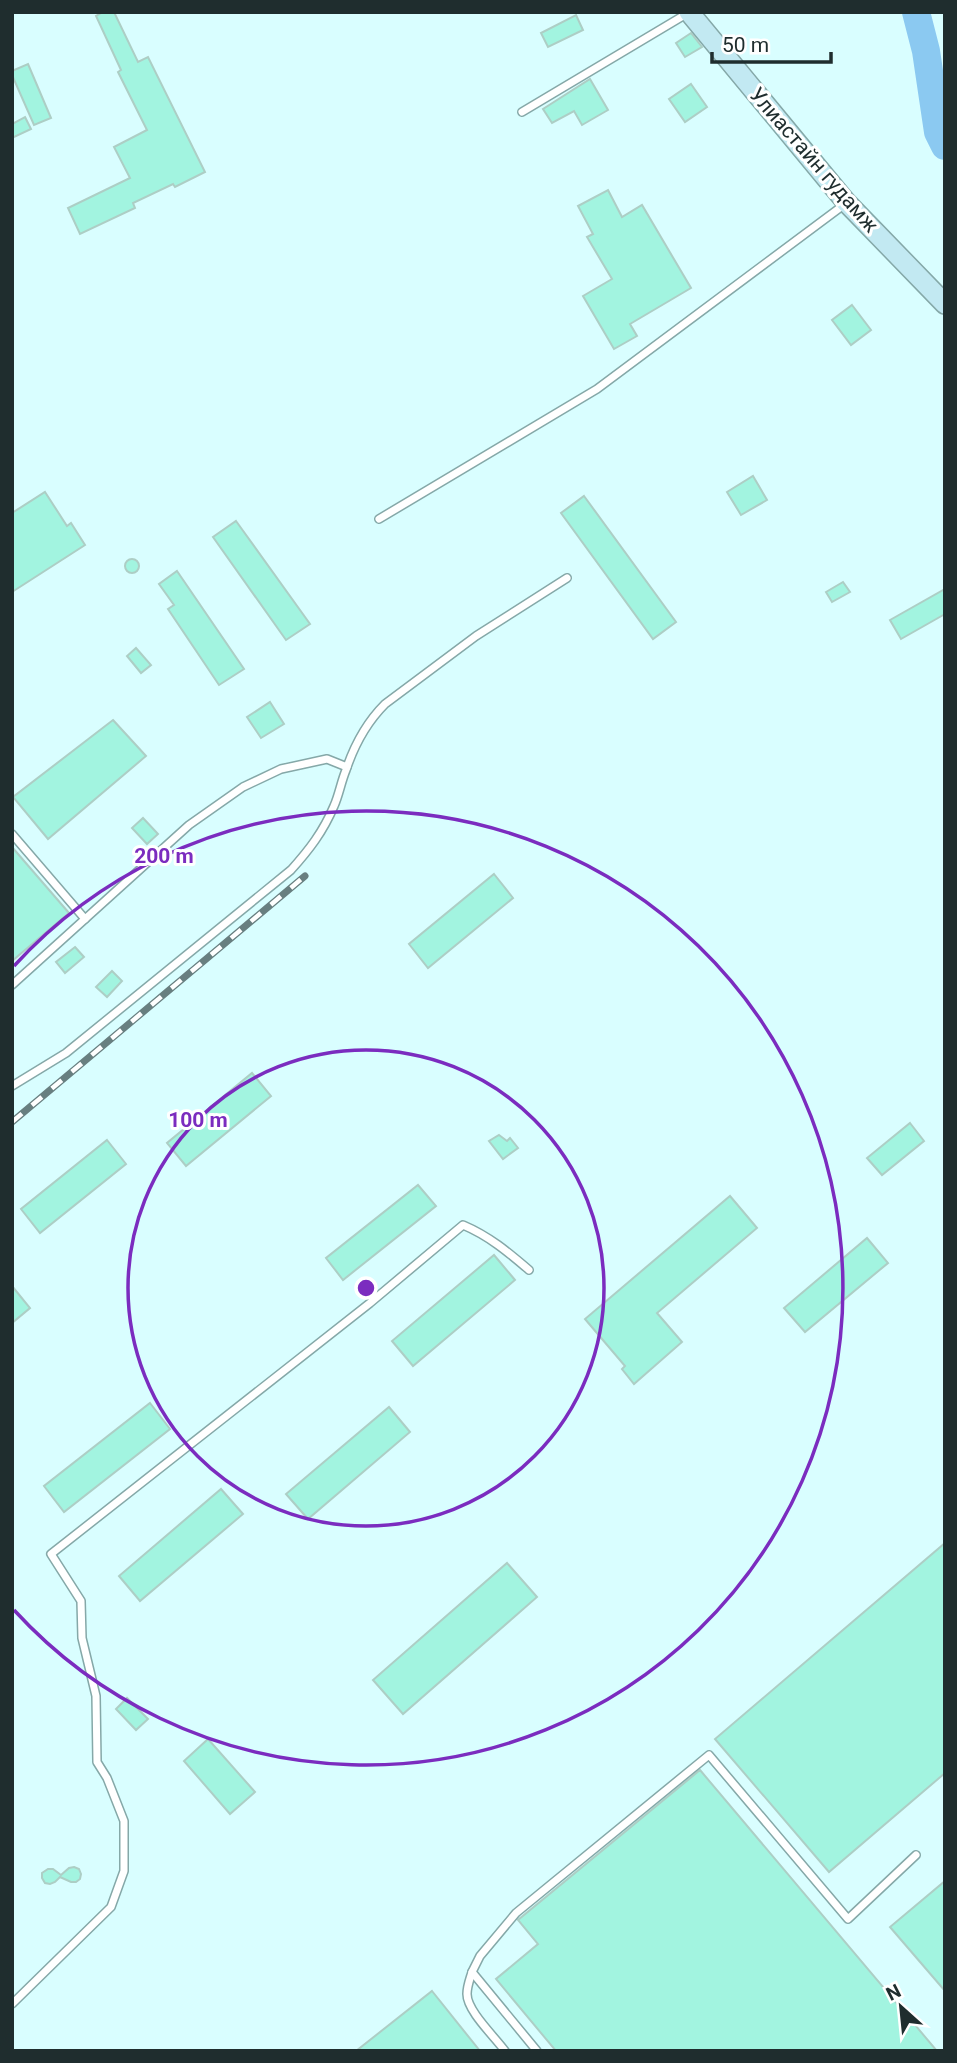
<svg xmlns="http://www.w3.org/2000/svg" width="957" height="2063" font-family="Roboto,sans-serif">
<style>
.lines{fill:none;stroke-linecap:round;stroke-linejoin:round}
.river{stroke:#8bc9f1;stroke-width:28}
.building{fill:#a2f4e0;stroke:#adcec5;stroke-width:2}
.lane-casing{stroke:#85a8a8;stroke-width:10}
.secondary-casing{stroke:#85a8a8;stroke-width:22}
.lane{stroke:#fff;stroke-width:7}
.secondary{stroke:#c2e9f2;stroke-width:19}
.rail-casing{stroke:#687f80;stroke-width:7}
.rail{stroke:#fff;stroke-width:4.5;stroke-dasharray:13;stroke-linecap:butt}
.ring{fill:none;stroke:#7b2cbf;stroke-width:3.5}
.labels{text-anchor:middle;stroke-width:6;stroke-linejoin:round;paint-order:stroke}
.street-label{font-size:21px;fill:#1f2d2e;stroke:#fff}
.centre{fill:#7b2cbf;stroke:#fff;stroke-width:3.5}
.ring-label{font-size:21px;text-anchor:middle;font-weight:bold;fill:#7b2cbf;stroke:#fff;stroke-width:6;stroke-linejoin:round;paint-order:stroke}
</style>
<rect width="100%" height="100%" fill="#d9feff"/>
<g class="lines">
<path class="river" d="M916,12L926,51L938,132L945,146"/>
</g>
<g class="building">
<path d="M103,12H114L138,62L148,57L205,172L175,187L173,184L133,203L135,208L80,234L68,208L130,178L114,147L147,130L118,72L121,70L96,16Z"/>
<path d="M576,15L583,30L548,47L541,33Z"/>
<path d="M691,33L702,47L685,57L676,43Z"/>
<path d="M28,64L51,118L34,125L12,75V71Z"/>
<path d="M590,79L608,110L582,125L574,111L552,123L543,109Z"/>
<path d="M691,84L707,107L685,122L669,99Z"/>
<path d="M25,117L31,129L12,138V124Z"/>
<path d="M608,190L622,217L642,205L691,288L630,324L637,336L614,349L583,296L612,279L587,237L593,234L578,206Z"/>
<path d="M852,305L871,330L851,345L832,320Z"/>
<path d="M753,476L767,500L741,515L727,492Z"/>
<path d="M45,492L67,526L71,523L85,545L12,592V513Z"/>
<path d="M584,496L676,622L653,639L561,513Z"/>
<path d="M236,521L310,624L286,640L213,537Z"/>
<circle cx="132" cy="566" r="7"/>
<path d="M177,571L244,669L219,685L168,609L174,605L159,584Z"/>
<path d="M843,582L850,592L832,602L826,592Z"/>
<path d="M945,589V614L901,639L890,620Z"/>
<path d="M136,648L151,665L141,673L127,656Z"/>
<path d="M270,702L284,724L261,738L247,717Z"/>
<path d="M113,720L146,756L48,839L13,797Z"/>
<path d="M143,818L158,834L147,844L132,828Z"/>
<path d="M12,847L69,913L12,961Z"/>
<path d="M494,874L513,898L428,968L409,944Z"/>
<path d="M75,947L84,957L65,973L56,962Z"/>
<path d="M112,971L122,981L107,997L96,987Z"/>
<path d="M252,1073L271,1096L186,1166L167,1143Z"/>
<path d="M910,1123L924,1141L882,1175L867,1158Z"/>
<path d="M499,1135L507,1141L510,1138L518,1148L503,1159L489,1141Z"/>
<path d="M107,1140L126,1164L40,1233L21,1209Z"/>
<path d="M418,1185L436,1206L343,1280L326,1258Z"/>
<path d="M730,1196L757,1228L657,1313L682,1342L634,1384L622,1369L625,1366L585,1319Z"/>
<path d="M867,1238L888,1263L805,1332L784,1308Z"/>
<path d="M494,1255L515,1280L413,1366L392,1341Z"/>
<path d="M12,1286L30,1308L12,1323Z"/>
<path d="M150,1403L170,1429L64,1512L44,1486Z"/>
<path d="M389,1407L410,1432L308,1519L286,1494Z"/>
<path d="M221,1489L243,1514L140,1601L119,1576Z"/>
<path d="M945,1543V1773L829,1872L715,1739Z"/>
<path d="M507,1563L537,1597L403,1714L373,1680Z"/>
<path d="M127,1698L148,1719L136,1730L116,1709Z"/>
<path d="M208,1739L255,1792L230,1814L184,1761Z"/>
<path d="M700,1770L937,2051H556L496,1979L538,1944L518,1920Z"/>
<path d="M74,1867L79,1869L81,1874L80,1879L76,1882H71L60,1877L55,1882L50,1884L45,1883L42,1878V1873L48,1869H53L61,1875L69,1868Z"/>
<path d="M945,1881V1991L890,1927Z"/>
<path d="M432,1991L480,2051H356Z"/>
</g>
<g class="lines">
<g class="lane-casing">
<g id="lane">
<path d="M522,112L688,13"/>
<path d="M379,519L597,389L845,204"/>
<path d="M12,834L85,919"/>
<path d="M12,985L189,825L243,787L281,769L327,759L347,767"/>
<path d="M12,1086L66,1053L291,870C309,850 323,832 334,806C339,795 341,782 346,770C354,746 367,722 385,704L476,636L567,578"/>
<path d="M472,1972C470,1979 467,1986 467,1994C467,2011 495,2037 505,2051"/>
<path d="M12,2004L111,1907L124,1871V1821L107,1778L97,1762L96,1696L82,1638L81,1601L51,1554L370,1303L463,1225C489,1236 508,1252 529,1270"/>
<path d="M537,2051L472,1972L480,1956L516,1913L709,1755L848,1919L916,1855"/>
</g>
</g>
<g class="secondary-casing">
<path id="secondary" d="M689,12L846,202L945,304"/>
</g>
<use href="#lane" class="lane"/>
<use href="#secondary" class="secondary"/>
<g class="rail-casing">
<path id="rail" d="M12,1122L305,876"/>
</g>
<use href="#rail" class="rail"/>
</g>
<g class="ring">
<circle cx="366" cy="1288" r="238"/>
<path d="M14 966A477 477 0 1 1 14 1610"/>
</g>
<g class="labels">
<g class="street-label">
<text transform="translate(814 160) rotate(49)" y="7">Улиастайн гудамж</text>
</g>
</g>
<circle cx="366" cy="1288" r="10" class="centre"/>
<g class="ring-label">
<text x="164" y="863">200 m</text>
<text x="198" y="1127">100 m</text>
</g>
<rect width="957" height="2063" fill="none" stroke="#1f2d2e" stroke-width="28"/>
<g transform="translate(901 2007) rotate(333)" stroke="#ffffff" stroke-width="5" paint-order="stroke">
<path d="M0-5L12 26L0 18L-12 26Z" fill="#1f2d2e"/>
<text y="-10" font-size="19" font-weight="bold" text-anchor="middle" fill="#1f2d2e">N</text>
</g>
<path d="M712 52v10h119v-10" fill="none" stroke="#1f2d2e" stroke-width="3.5"/>
<text x="722" y="52" font-size="21" fill="#1f2d2e" stroke="#ffffff" stroke-width="5" paint-order="stroke">50 m</text>
</svg>
